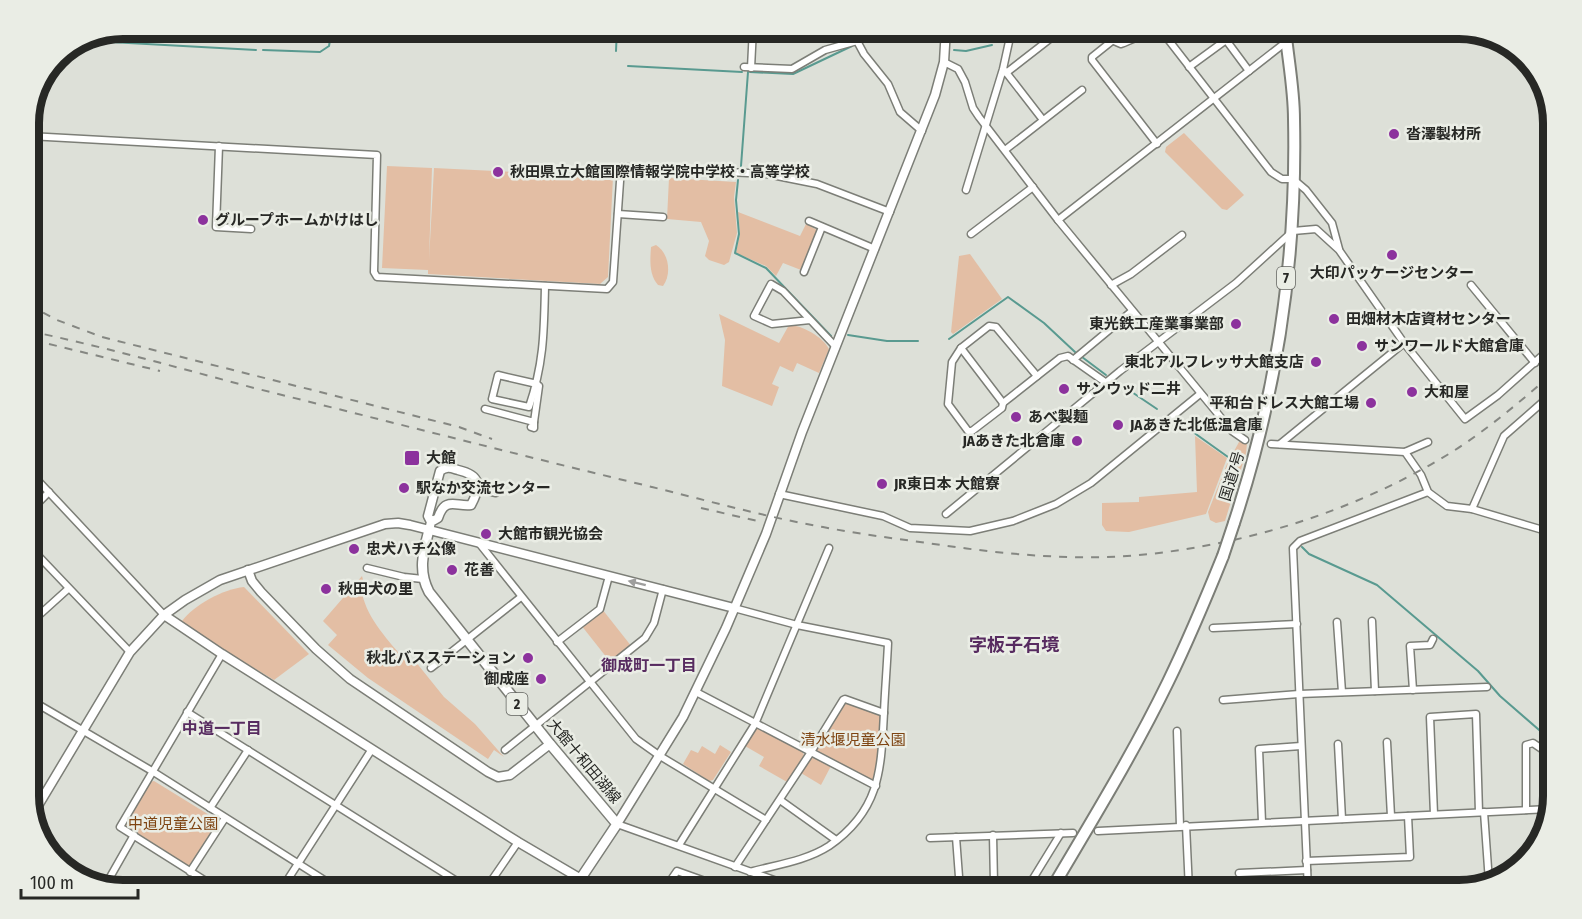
<svg xmlns="http://www.w3.org/2000/svg" width="1582" height="919" font-family="'Fira Sans Condensed','Noto Sans JP',sans-serif">
<style>
.green{fill:#e3bea4}
.lines{fill:none;stroke-linecap:round;stroke-linejoin:round}
.stream{stroke:#599a90;stroke-width:2}
.street-casing{stroke:#7c7e77;stroke-width:9}
.secondary-casing{stroke:#7c7e77;stroke-width:11}
.primary-casing{stroke:#7c7e77;stroke-width:12}
.highway-casing{stroke:#7c7e77;stroke-width:14}
.street{stroke:#fff;stroke-width:6}
.secondary{stroke:#fff;stroke-width:8}
.primary{stroke:#fff;stroke-width:9}
.highway{stroke:#fff;stroke-width:10}
.rail{stroke:#858782;stroke-width:2;stroke-dasharray:8 8;stroke-linecap:butt}
.highway-bridge-casing{stroke:#7c7e77;stroke-width:14;stroke-linecap:butt}
.highway-bridge{stroke:#fff;stroke-width:10}
.oneway{fill:#9e9e9d}
.poi-dot{fill:#8c329d;stroke:#eaede5;stroke-width:2}
.labels{text-anchor:middle;stroke-width:5;stroke-linejoin:round;paint-order:stroke}
.shield{fill:#eaede5;stroke:#62635f;stroke-width:1.5}
.shield-label{font-size:14px;font-weight:bold;fill:#272825}
.poi-label{font-size:15px;font-weight:bold;fill:#272825;stroke:#eaede5;text-anchor:start}
.street-label{font-size:15px;fill:#272825;stroke:#eaede5}
.park-label{font-size:15px;fill:#7e4412;stroke:#eaede5}
.neighbourhood-label{font-size:16px;font-weight:bold;fill:#572b60;stroke:#eaede5}
.quarter-label{font-size:18px;font-weight:bold;fill:#572b60;stroke:#eaede5}
.rim{fill:none;stroke:#272825;stroke-width:8}
</style>
<rect width="100%" height="100%" fill="#dde0d8"/>
<g class="green">
<path d="M857,29H897L898,38L883,35L860,42Z"/>
<path d="M1184,133L1244,195L1227,210L1222,209L1165,152L1166,147Z"/>
<path d="M387,166L432,168L429,260L434,168L613,177L608,277L600,284L428,274V270L382,268Z"/>
<path d="M669,178L736,182L734,197L737,233L729,262L724,265L709,260L705,256L709,241L701,222L667,219Z"/>
<path d="M738,212L800,236L806,224L817,230L801,270L783,263L776,276L766,266L736,253L740,233Z"/>
<path d="M656,245C669,253 672,274 663,286L658,285C649,275 650,260 651,247Z"/>
<path d="M970,254L1002,299L953,334L951,332L959,256Z"/>
<path d="M719,314L779,343L789,325C802,325 823,337 829,349L819,373L797,363L793,372L780,366L772,384L779,387L772,406L722,386L725,340Z"/>
<path d="M1195,436L1227,458L1206,514L1129,532L1106,531L1102,525V503L1139,502V497L1197,492Z"/>
<path d="M1242,441L1247,444L1246,453L1225,521L1216,523L1210,520L1208,512L1227,464L1239,442Z"/>
<path d="M362,576L366,591L362,593C368,621 389,640 406,662L415,661L444,697L475,724L504,757L494,750L488,759L368,678L328,645L337,635L323,621Z"/>
<path d="M244,587L309,654L274,680L186,627L182,621C194,605 223,589 244,587Z"/>
<path d="M602,609L632,647L611,663L581,625Z"/>
<path d="M846,701L882,715L880,753L873,783L814,752L842,702Z"/>
<path d="M759,728L802,751L804,755L787,782L759,766L764,757L745,746L754,730Z"/>
<path d="M720,745L731,752L713,780L709,781L683,764L691,750L698,753L702,746L715,754Z"/>
<path d="M814,757L831,766L821,785L801,773L810,758Z"/>
<path d="M154,781L219,821L192,865L188,866L125,825L150,782Z"/>
</g>
<g class="lines">
<g class="stream">
<path d="M92,41L256,50"/>
<path d="M864,42L883,37L891,39"/>
<path d="M263,50L320,52L329,46L332,28"/>
<path d="M954,50L966,51L992,45"/>
<path d="M616,51L617,28"/>
<path d="M628,66L742,72"/>
<path d="M750,72L793,74L852,46"/>
<path d="M741,166L748,72"/>
<path d="M738,180L736,200L739,234L735,253L766,268L831,336"/>
<path d="M848,335L887,341H918"/>
<path d="M949,339L1008,297L1044,323L1075,352"/>
<path d="M1082,357L1106,375"/>
<path d="M1114,380L1157,409"/>
<path d="M1179,422L1228,457"/>
<path d="M1302,547L1309,554L1377,585L1478,671L1500,696L1553,742"/>
</g>
<g class="street-casing">
<g id="street">
<path d="M855,28L857,41L864,54L888,84L900,112L922,131"/>
<path d="M1084,28L1121,44C1135,39 1148,31 1161,28"/>
<path d="M1160,29L1271,172L1282,179H1293L1306,190L1332,223L1339,249"/>
<path d="M1112,41L1092,57V60L1157,144"/>
<path d="M944,62L958,69L965,82L973,108L979,117L1058,220L1232,431L1245,440"/>
<path d="M744,67L792,69L825,50L857,41"/>
<path d="M1189,67L1226,40L1249,71"/>
<path d="M751,68L753,28"/>
<path d="M1005,71L1043,120"/>
<path d="M1006,73L1064,28"/>
<path d="M29,136L377,155L374,272L377,277L607,289L613,282L621,167L767,174L817,184L890,212"/>
<path d="M219,146L216,227L251,229"/>
<path d="M1005,150L1082,90"/>
<path d="M966,190L1003,69L1012,28"/>
<path d="M618,214L663,217"/>
<path d="M1058,220L1286,42"/>
<path d="M809,221L875,249"/>
<path d="M971,234L1033,187"/>
<path d="M804,272L822,227"/>
<path d="M1111,285L1131,274L1182,235"/>
<path d="M1471,285L1535,363"/>
<path d="M810,320L772,324L754,316L771,284L783,291L836,347"/>
<path d="M961,348L952,362L948,404L968,431H972L1002,408L1003,403L1060,358L1068,356L1105,382"/>
<path d="M1073,360L1132,311"/>
<path d="M537,384L498,375L492,399L529,407C544,363 544,331 545,286"/>
<path d="M1003,403L961,348L989,326L996,327L1037,376"/>
<path d="M485,409L534,422L539,386"/>
<path d="M531,427L534,428V422"/>
<path d="M1271,444L1405,452L1428,442"/>
<path d="M1280,444L1404,343"/>
<path d="M1405,452L1421,475L1428,492L1447,506L1472,509L1553,533"/>
<path d="M29,471L164,615"/>
<path d="M487,491L496,493L497,488"/>
<path d="M779,494L883,516L910,528L970,531L1013,521L1056,504L1091,483L1200,394"/>
<path d="M1472,509L1504,436L1553,393"/>
<path d="M29,512L49,492"/>
<path d="M946,514L1120,371L1236,283L1293,231L1316,229L1339,250L1404,343L1465,419L1498,395L1553,346"/>
<path d="M479,543L636,739L660,756L766,820"/>
<path d="M29,546L130,652"/>
<path d="M367,568L404,577L423,579"/>
<path d="M734,608L797,625L888,643C887,666 885,689 884,712C881,769 881,810 829,846C806,861 775,865 750,872"/>
<path d="M29,617H37L68,589"/>
<path d="M1372,621L1375,691"/>
<path d="M1337,622L1342,692"/>
<path d="M1213,628L1297,624"/>
<path d="M557,642L600,609L609,576"/>
<path d="M431,668L521,597"/>
<path d="M1413,690L1410,646L1430,645L1433,639"/>
<path d="M696,692L876,786"/>
<path d="M29,699L152,771L340,890"/>
<path d="M1223,700L1299,694L1487,687"/>
<path d="M187,712L471,890"/>
<path d="M1177,731L1180,826"/>
<path d="M1387,742L1391,816"/>
<path d="M1338,744L1342,819"/>
<path d="M505,750L645,638L654,623L663,589"/>
<path d="M780,800L836,840"/>
<path d="M210,808L248,750"/>
<path d="M1526,810V745L1533,743L1552,756L1553,797"/>
<path d="M1484,812L1489,882"/>
<path d="M1434,814L1430,717L1476,714L1479,812"/>
<path d="M1262,822L1259,749L1301,746"/>
<path d="M617,824L802,890"/>
<path d="M1186,825L1189,890"/>
<path d="M1098,831L1550,809"/>
<path d="M993,835L994,884"/>
<path d="M956,837L960,890"/>
<path d="M930,838L1073,833"/>
<path d="M679,845L755,724L829,548"/>
<path d="M1306,861L1410,857L1408,816"/>
<path d="M735,867L811,752L843,700L845,699L884,713"/>
<path d="M190,872L225,818"/>
<path d="M1239,873L1307,870"/>
<path d="M581,879L599,890"/>
<path d="M1387,883V890"/>
<path d="M105,886L134,835"/>
<path d="M220,890L120,827L222,654"/>
<path d="M281,890L372,749"/>
<path d="M485,890L518,842"/>
<path d="M664,890L677,871L730,890"/>
<path d="M1026,890L1061,833"/>
<path d="M1308,890L1293,548L1300,541L1428,492"/>
</g>
</g>
<g class="secondary-casing">
<g id="secondary">
<path d="M429,530L431,522L428,516L440,471C447,466 451,468 458,470C480,475 482,485 471,505C456,507 445,496 438,518L431,522"/>
<path d="M248,570L252,581L261,592L316,649L350,679L488,772L498,777L510,775L550,744"/>
<path d="M164,615L222,654L518,842L581,879"/>
<path d="M33,814L130,652L164,615L185,600L220,580L385,524L398,523L410,525L734,608"/>
<path d="M617,824L683,717L726,628L766,534L802,432L935,95L944,62L946,28"/>
</g>
</g>
<g class="primary-casing">
<path id="primary" d="M429,530C423,553 418,571 429,592L550,744L617,824L573,890"/>
</g>
<g class="highway-casing">
<g id="highway">
<path d="M1234,523C1277,393 1297,256 1294,119C1294,89 1288,59 1285,28"/>
<path d="M1051,890C1091,822 1133,754 1168,682C1188,641 1206,598 1223,556"/>
</g>
</g>
<use href="#street" class="street"/>
<use href="#secondary" class="secondary"/>
<use href="#primary" class="primary"/>
<use href="#highway" class="highway"/>
<g class="rail">
<path d="M29,305L57,320L102,337L459,427L492,439"/>
<path d="M29,331C105,347 179,368 254,388C387,421 519,455 652,487C709,501 766,517 823,527C858,534 892,538 927,543C1001,554 1076,562 1150,554C1257,542 1361,508 1452,452C1488,429 1521,401 1553,373"/>
<path d="M49,344L160,371"/>
<path d="M701,508L762,522"/>
</g>
<g class="highway-bridge-casing">
<path id="highway-bridge" d="M1223,556L1234,523"/>
</g>
<use href="#highway-bridge" class="highway-bridge"/>
</g>
<defs><path id="oneway-solid" d="M-6-.8H1V-3.2L6.5 0L1 3.2V.8H-6Z" transform="scale(1.5)"/></defs>
<use class="oneway" href="#oneway-solid" transform="translate(637 583) rotate(-166)"/>
<g class="poi-dot">
<circle cx="1394" cy="134" r="6"/>
<circle cx="498" cy="172" r="6"/>
<circle cx="203" cy="220" r="6"/>
<circle cx="1392" cy="255" r="6"/>
<circle cx="1334" cy="319" r="6"/>
<circle cx="1236" cy="324" r="6"/>
<circle cx="1362" cy="346" r="6"/>
<circle cx="1316" cy="362" r="6"/>
<circle cx="1064" cy="389" r="6"/>
<circle cx="1412" cy="392" r="6"/>
<circle cx="1371" cy="403" r="6"/>
<circle cx="1016" cy="417" r="6"/>
<circle cx="1118" cy="425" r="6"/>
<circle cx="1077" cy="441" r="6"/>
<rect x="404" y="450" width="16" height="16" rx="3"/>
<circle cx="882" cy="484" r="6"/>
<circle cx="404" cy="488" r="6"/>
<circle cx="486" cy="534" r="6"/>
<circle cx="354" cy="549" r="6"/>
<circle cx="452" cy="570" r="6"/>
<circle cx="326" cy="589" r="6"/>
<circle cx="528" cy="658" r="6"/>
<circle cx="541" cy="679" r="6"/>
</g>
<g class="labels">
<g class="shield">
<rect x="1277" y="267" width="18" height="22" rx="4.5"/>
<rect x="506.5" y="693" width="21" height="22" rx="4.5"/>
</g>
<g class="shield-label">
<text x="1286" y="283">7</text>
<text x="517" y="709">2</text>
</g>
<g class="poi-label">
<text x="1406" y="139">沓澤製材所</text>
<text x="510" y="177">秋田県立大館国際情報学院中学校・高等学校</text>
<text x="215" y="225">グループホームかけはし</text>
<text x="1392" y="278" text-anchor="middle">大印パッケージセンター</text>
<text x="1346" y="324">田畑材木店資材センター</text>
<text x="1224" y="329" text-anchor="end">東光鉄工産業事業部</text>
<text x="1374" y="351">サンワールド大館倉庫</text>
<text x="1304" y="367" text-anchor="end">東北アルフレッサ大館支店</text>
<text x="1076" y="394">サンウッド二井</text>
<text x="1424" y="397">大和屋</text>
<text x="1359" y="408" text-anchor="end">平和台ドレス大館工場</text>
<text x="1028" y="422">あべ製麺</text>
<text x="1130" y="430">JAあきた北低温倉庫</text>
<text x="1065" y="446" text-anchor="end">JAあきた北倉庫</text>
<text x="426" y="463">大館</text>
<text x="894" y="489">JR東日本 大館寮</text>
<text x="416" y="493">駅なか交流センター</text>
<text x="498" y="539">大館市観光協会</text>
<text x="366" y="554">忠犬ハチ公像</text>
<text x="464" y="575">花善</text>
<text x="338" y="594">秋田犬の里</text>
<text x="516" y="663" text-anchor="end">秋北バスステーション</text>
<text x="529" y="684" text-anchor="end">御成座</text>
</g>
<g class="street-label">
<text transform="translate(1232 476) rotate(-73)" y="5">国道7号</text>
<text transform="translate(584 761) rotate(50)" y="5">大館十和田湖線</text>
</g>
<g class="park-label">
<text x="853" y="745">清水堰児童公園</text>
<text x="173" y="829">中道児童公園</text>
</g>
<g class="neighbourhood-label">
<text x="649" y="671">御成町一丁目</text>
<text x="222" y="734">中道一丁目</text>
</g>
<g class="quarter-label">
<text x="1014" y="651">字板子石境</text>
</g>
</g>
<path d="M0 0H1582V919H0ZM123 39H1459A84 84 0 0 1 1543 123V796A84 84 0 0 1 1459 880H123A84 84 0 0 1 39 796V123A84 84 0 0 1 123 39Z" fill="#eaede5" fill-rule="evenodd"/>
<path class="rim" d="M123 39H1459A84 84 0 0 1 1543 123V796A84 84 0 0 1 1459 880H123A84 84 0 0 1 39 796V123A84 84 0 0 1 123 39Z"/>
<path d="M21 889v9h117v-9" fill="none" stroke="#272825" stroke-width="3"/>
<text x="30" y="889" font-size="18" fill="#272825" stroke="#eaede5" stroke-width="4.5" paint-order="stroke">100 m</text>
</svg>
